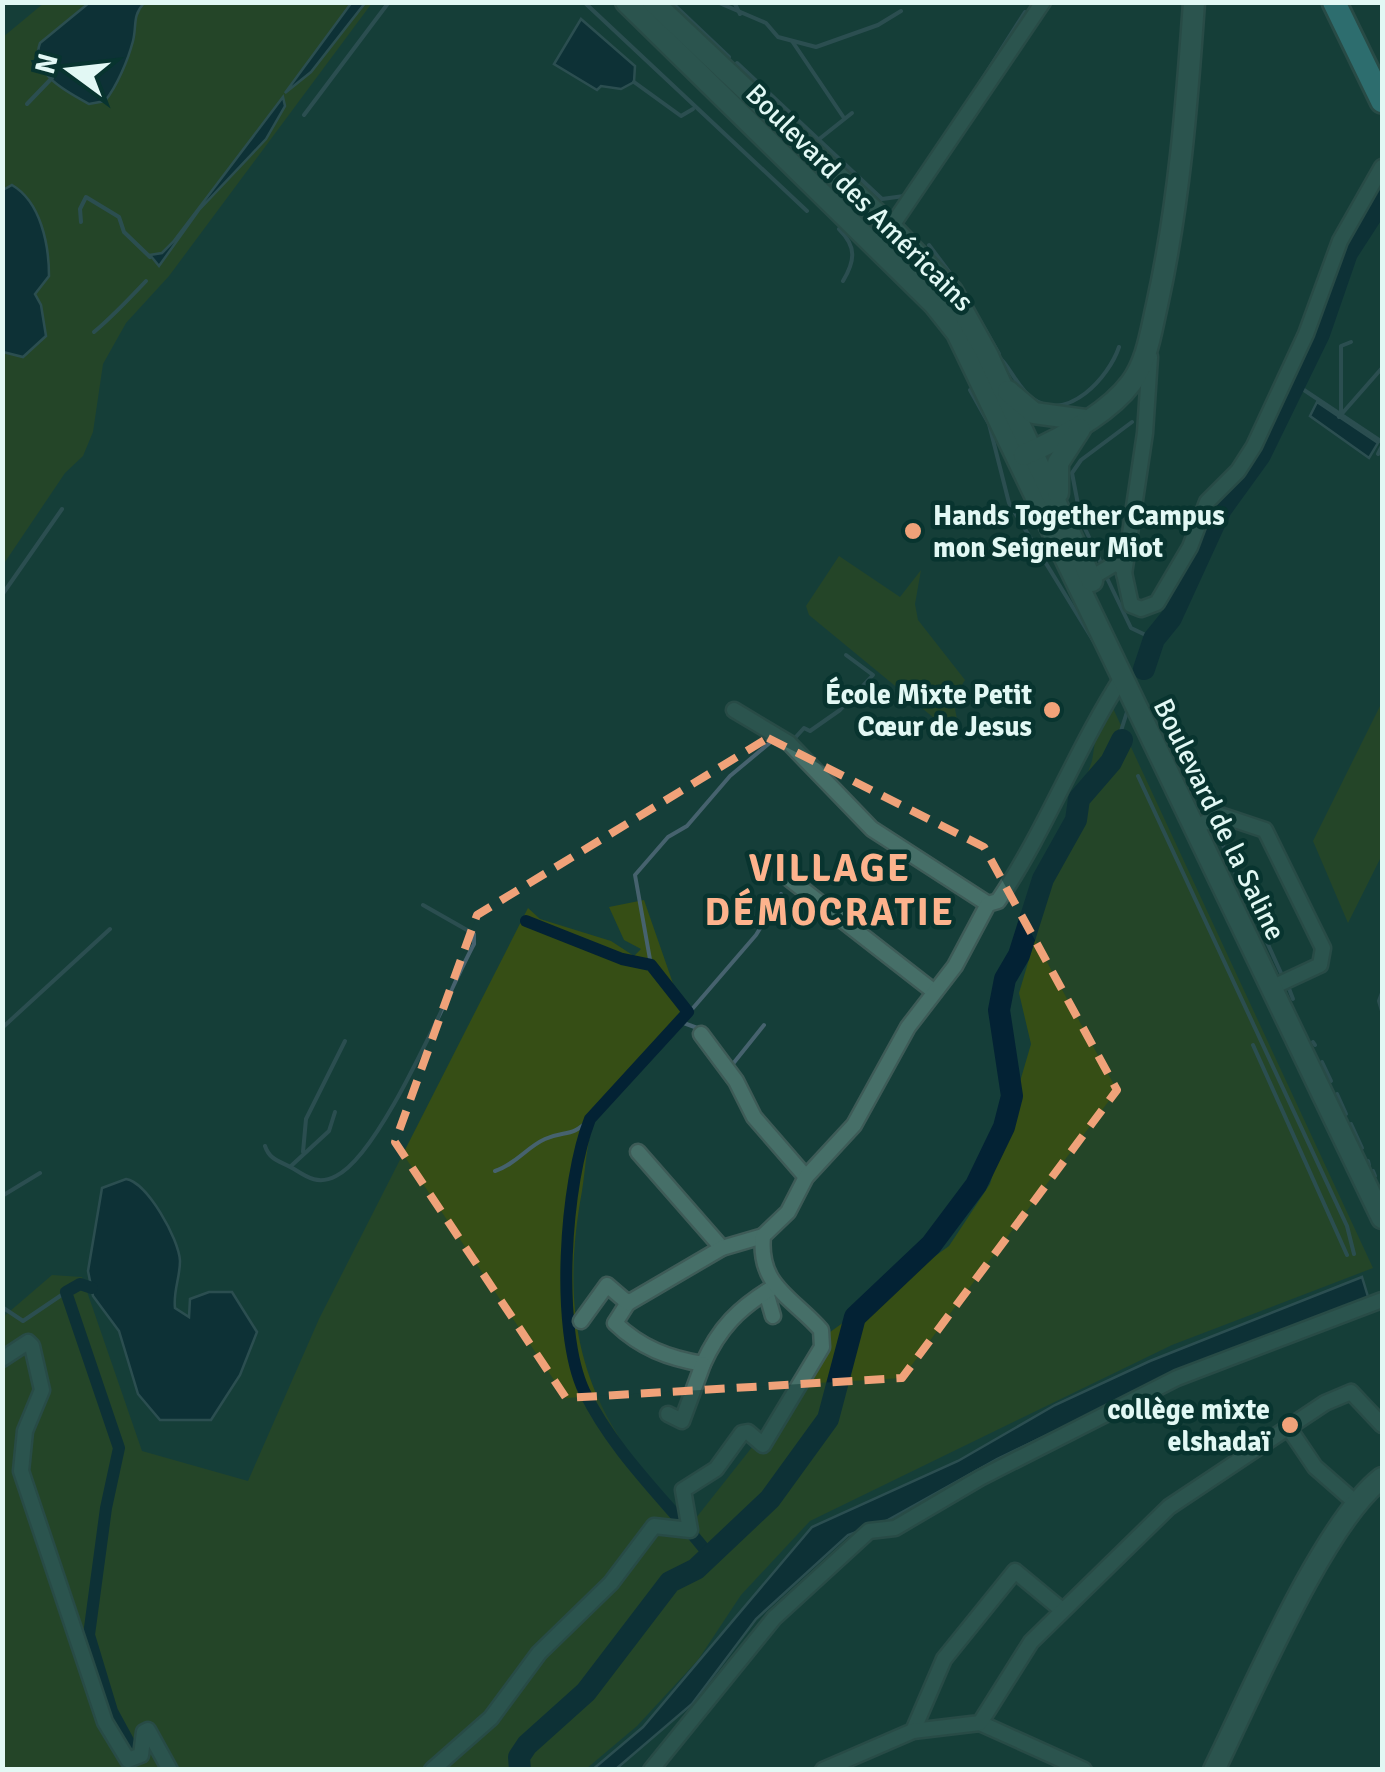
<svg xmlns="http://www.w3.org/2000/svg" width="1385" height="1772" font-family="Signika,sans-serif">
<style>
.green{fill:#364e15}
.water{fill:#032234;stroke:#46626e;stroke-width:2.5}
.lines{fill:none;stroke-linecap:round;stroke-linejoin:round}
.stream{stroke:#46626e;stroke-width:4}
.canal{stroke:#032234;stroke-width:12}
.river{stroke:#032234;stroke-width:22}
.street-casing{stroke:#3e5b57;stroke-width:19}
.secondary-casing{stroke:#3e5b57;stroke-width:25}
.primary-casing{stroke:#3e5b57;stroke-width:28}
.street{stroke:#466f68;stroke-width:14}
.secondary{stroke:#466f68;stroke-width:20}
.primary{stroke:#4aa6af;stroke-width:22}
.marked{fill:none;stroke:#f0a279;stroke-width:8;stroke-dasharray:20 12;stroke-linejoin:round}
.poi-dot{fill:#f0a279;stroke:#08342f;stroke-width:4}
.labels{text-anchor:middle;stroke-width:9;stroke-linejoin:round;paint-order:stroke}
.street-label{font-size:28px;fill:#e2f8f4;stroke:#08342f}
.poi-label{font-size:28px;font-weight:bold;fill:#e2f8f4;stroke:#08342f;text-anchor:end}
.district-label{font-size:38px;font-weight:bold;letter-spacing:2.5px;fill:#fdb38d;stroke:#08342f}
</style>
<rect width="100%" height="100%" fill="#153e39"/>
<g class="green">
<path d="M44,3H372L169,276L126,323L103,364L93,432L83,456L65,473L3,565V37Z"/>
<path d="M839,556L900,597L921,570L915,604L918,620L965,680L953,699L957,719L951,732L809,615L806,606Z"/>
<path d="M1382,702V855L1348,923L1313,841Z"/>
<path d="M1111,704L1373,1268L1172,1345L810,1521L741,1595L698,1660L637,1726L586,1769L3,1770L2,1318L52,1275L82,1277L142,1451L248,1481L319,1319L528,908L540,919L611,941L634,956L641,949L624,940L609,907L644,900L685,1018C661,1054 622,1080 598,1116C586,1135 586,1169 582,1191C556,1332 588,1424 692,1523L764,1432L826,1335L949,1246L990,1184L1031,1044L1019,993L1070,821L1092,761L1097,729Z"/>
</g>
<g class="water">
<path d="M90,2L144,3C132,16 137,25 133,41C128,60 117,86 105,101L89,104C67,92 29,73 40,43Z"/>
<path d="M352,2L365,3L311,72L285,93Z"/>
<path d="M581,19L635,66L634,82L621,89L601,86L597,90L554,64Z"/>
<path d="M283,97L285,106L266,139L199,210L159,266L150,255L162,253L173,242Z"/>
<path d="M12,185C41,202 49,245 49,276L35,294L41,305L46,336L23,357L3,352V190Z"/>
<path d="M1317,402L1378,443L1369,458L1310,416Z"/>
<path d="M126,1179C147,1182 179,1239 180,1261C180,1278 173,1291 175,1308L189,1317L190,1299L209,1292H232L257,1332L240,1375L211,1420H160L138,1394L119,1331L93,1296L88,1271L102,1188Z"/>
<path d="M1362,1277L1369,1300L1152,1385L997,1459L886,1521L848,1535L756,1619L692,1704L616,1769L592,1770L643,1727L812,1527L958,1461L1055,1405L1150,1361Z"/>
</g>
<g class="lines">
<g class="stream">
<path d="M584,2L807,211"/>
<path d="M671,2L729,57"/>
<path d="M717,2L766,23L778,37L816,47L878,25L901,11"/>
<path d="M734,2L740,14"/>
<path d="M792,41L844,118"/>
<path d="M737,63L882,199L904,196"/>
<path d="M634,82L681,116L693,109"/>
<path d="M976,89L1025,12"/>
<path d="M27,104L52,78"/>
<path d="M304,115L389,2"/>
<path d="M818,140L852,113"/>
<path d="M81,222L80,209L86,197L119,217L124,232L150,257"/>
<path d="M839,229C857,247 855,261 843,281"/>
<path d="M929,245L959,285"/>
<path d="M979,319L999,354"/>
<path d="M94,332C112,317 130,298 146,281"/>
<path d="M998,356C1010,366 1018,389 1033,399C1068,423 1109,377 1119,347"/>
<path d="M1292,388H1301L1382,442"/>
<path d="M970,390L989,424L1009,503L1096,645"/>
<path d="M1341,415V346L1351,342"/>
<path d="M1339,417L1382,368"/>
<path d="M1378,454L1382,446"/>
<path d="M1102,565L1081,520L1072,473L1081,460L1132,422"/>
<path d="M1106,576L1131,628L1154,639"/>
<path d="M2,595L62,509"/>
<path d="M1165,712L1170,724"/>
<path d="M1172,729L1176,737"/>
<path d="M794,739L804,728L810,731L840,710L873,675L846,655"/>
<path d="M1178,741L1183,754"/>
<path d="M1185,758L1210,814"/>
<path d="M1111,762L1127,712L1125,704"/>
<path d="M1138,776L1347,1226L1354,1254"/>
<path d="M1216,830L1281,973"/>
<path d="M651,965L635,875L668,837L687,826L730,776L772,741"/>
<path d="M1288,986L1293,999"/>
<path d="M1382,993L1379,1001L1382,1011"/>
<path d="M2,1028L110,929"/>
<path d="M700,1029L681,1022L756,935L781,894"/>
<path d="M1313,1042L1315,1045"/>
<path d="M1253,1045L1347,1255"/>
<path d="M1322,1062L1331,1081"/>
<path d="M732,1065L764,1025"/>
<path d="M1337,1094L1346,1114"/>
<path d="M1351,1124L1362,1148"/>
<path d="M265,1146C270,1161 281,1161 294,1169C308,1178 319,1185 336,1176C382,1154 447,994 474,944V934L423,905"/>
<path d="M303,1152L306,1119L345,1041"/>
<path d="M1368,1161L1369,1165"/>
<path d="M291,1166L329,1131L335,1112"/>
<path d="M495,1171C516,1164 527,1147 545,1139C566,1130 571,1138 590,1119"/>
<path d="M1373,1171L1375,1176"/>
<path d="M2,1196L40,1173"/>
<path d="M2,1307L23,1321L66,1292"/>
<path d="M509,1770L519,1757"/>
</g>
<g class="canal">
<path d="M526,921L622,959L651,965L688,1012L590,1119C565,1182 555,1329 584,1391C615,1455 668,1502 710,1556"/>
<path d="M92,1288L80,1284L66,1292L119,1448L106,1508L89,1635L112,1711L137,1757"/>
</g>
<g class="river">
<path d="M1144,669L1154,639L1171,618L1221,509L1260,455L1319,334L1347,253L1382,199"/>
<path d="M520,1770L519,1757L527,1745L586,1692L670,1582L696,1569L770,1499L828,1419L855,1317L931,1245L976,1185L1004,1127L1012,1096L999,1010L1005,979L1019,955L1043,879L1076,820L1079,799L1111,762L1122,740"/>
</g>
<g class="street-casing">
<g id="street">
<path d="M871,242L891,227L1043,2"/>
<path d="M1124,574L1145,433L1150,357"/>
<path d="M1091,578L1116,563L1123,568L1131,605L1141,609L1157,603L1190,547L1207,502L1238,471L1254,446L1306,334L1340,241L1382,167"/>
<path d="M734,710L789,743L872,829L988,904"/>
<path d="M1202,824L1220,815L1265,830L1323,948L1320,965L1275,986"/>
<path d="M787,877L932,990"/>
<path d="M701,1034L736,1081L754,1117L806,1177"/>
<path d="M638,1152L722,1248"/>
<path d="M766,1292L773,1316"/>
<path d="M629,1301L615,1323C641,1348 668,1358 703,1364C719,1328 739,1308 772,1288"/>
<path d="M581,1321L607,1285L628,1303L722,1248L763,1236"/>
<path d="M2,1359L28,1342L32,1346L42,1390L25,1431L21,1471L105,1722L128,1760L141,1755L144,1732L148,1730L170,1770"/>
<path d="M668,1414L682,1421L703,1364"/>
<path d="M1288,1427L1315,1467L1356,1503"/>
<path d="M980,1723L1084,1770"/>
<path d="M913,1731L944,1659L1015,1571L1062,1610"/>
<path d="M432,1770L491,1718L539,1653L611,1583L654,1526L690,1530L683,1490L716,1469L742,1433L748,1432L763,1445L822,1347L821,1330C792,1297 758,1286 763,1236L788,1212L806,1177L854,1125L908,1027L955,966L988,904L998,901C1046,830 1076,749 1123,676"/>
<path d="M651,1770L774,1618L869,1531L895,1528L980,1478L1177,1378L1382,1300"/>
<path d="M823,1770L913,1731L980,1723L1031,1642L1169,1507L1325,1403L1351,1392L1382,1425"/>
</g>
</g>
<g class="secondary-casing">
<g id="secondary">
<path d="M626,2L934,304L957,333L1382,1218"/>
<path d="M653,2L891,227L952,291L987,354L1092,581"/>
<path d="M1008,391L1034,413L1085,420"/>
<path d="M1024,455C1060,439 1107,415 1131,383C1147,362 1151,331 1157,305C1179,205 1187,104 1194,2"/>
<path d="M1058,493V463L1080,429"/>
<path d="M1214,1770C1250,1697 1323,1523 1382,1478"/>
</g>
</g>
<g class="primary-casing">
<path id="primary" d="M1334,2L1382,101"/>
</g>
<use href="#street" class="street"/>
<use href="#secondary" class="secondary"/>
<use href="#primary" class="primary"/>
</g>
<path d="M0 0H1385V1772H0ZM768,738L984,847L1117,1090L902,1378L566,1398L395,1142L477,915Z" fill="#153e39" fill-opacity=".55" fill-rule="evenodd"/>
<path class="marked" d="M768,738L984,847L1117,1090L902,1378L566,1398L395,1142L477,915Z"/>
<g class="poi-dot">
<circle cx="913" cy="531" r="10"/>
<circle cx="1052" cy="710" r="10"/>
<circle cx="1290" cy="1425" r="10"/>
</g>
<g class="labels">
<g class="street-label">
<text transform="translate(860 197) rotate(45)" y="10">Boulevard des Américains</text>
<text transform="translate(1220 819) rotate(64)" y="10">Boulevard de la Saline</text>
</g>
<g class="poi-label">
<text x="933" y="525" text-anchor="start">Hands Together Campus<tspan x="933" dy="32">mon Seigneur Miot</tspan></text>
<text x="1032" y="704">École Mixte Petit<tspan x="1032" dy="32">Cœur de Jesus</tspan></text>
<text x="1270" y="1419">collège mixte<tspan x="1270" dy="32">elshadaï</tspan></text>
</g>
<g class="district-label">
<text x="830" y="881">VILLAGE<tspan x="830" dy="44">DÉMOCRATIE</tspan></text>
</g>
</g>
<rect width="1385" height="1772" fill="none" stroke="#e2f8f4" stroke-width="10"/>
<g transform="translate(70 70) rotate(285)" stroke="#08342f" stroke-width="8" paint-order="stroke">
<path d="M0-8L18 38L0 25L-18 38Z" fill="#e2f8f4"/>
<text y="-15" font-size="28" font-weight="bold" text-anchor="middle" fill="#e2f8f4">N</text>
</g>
</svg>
